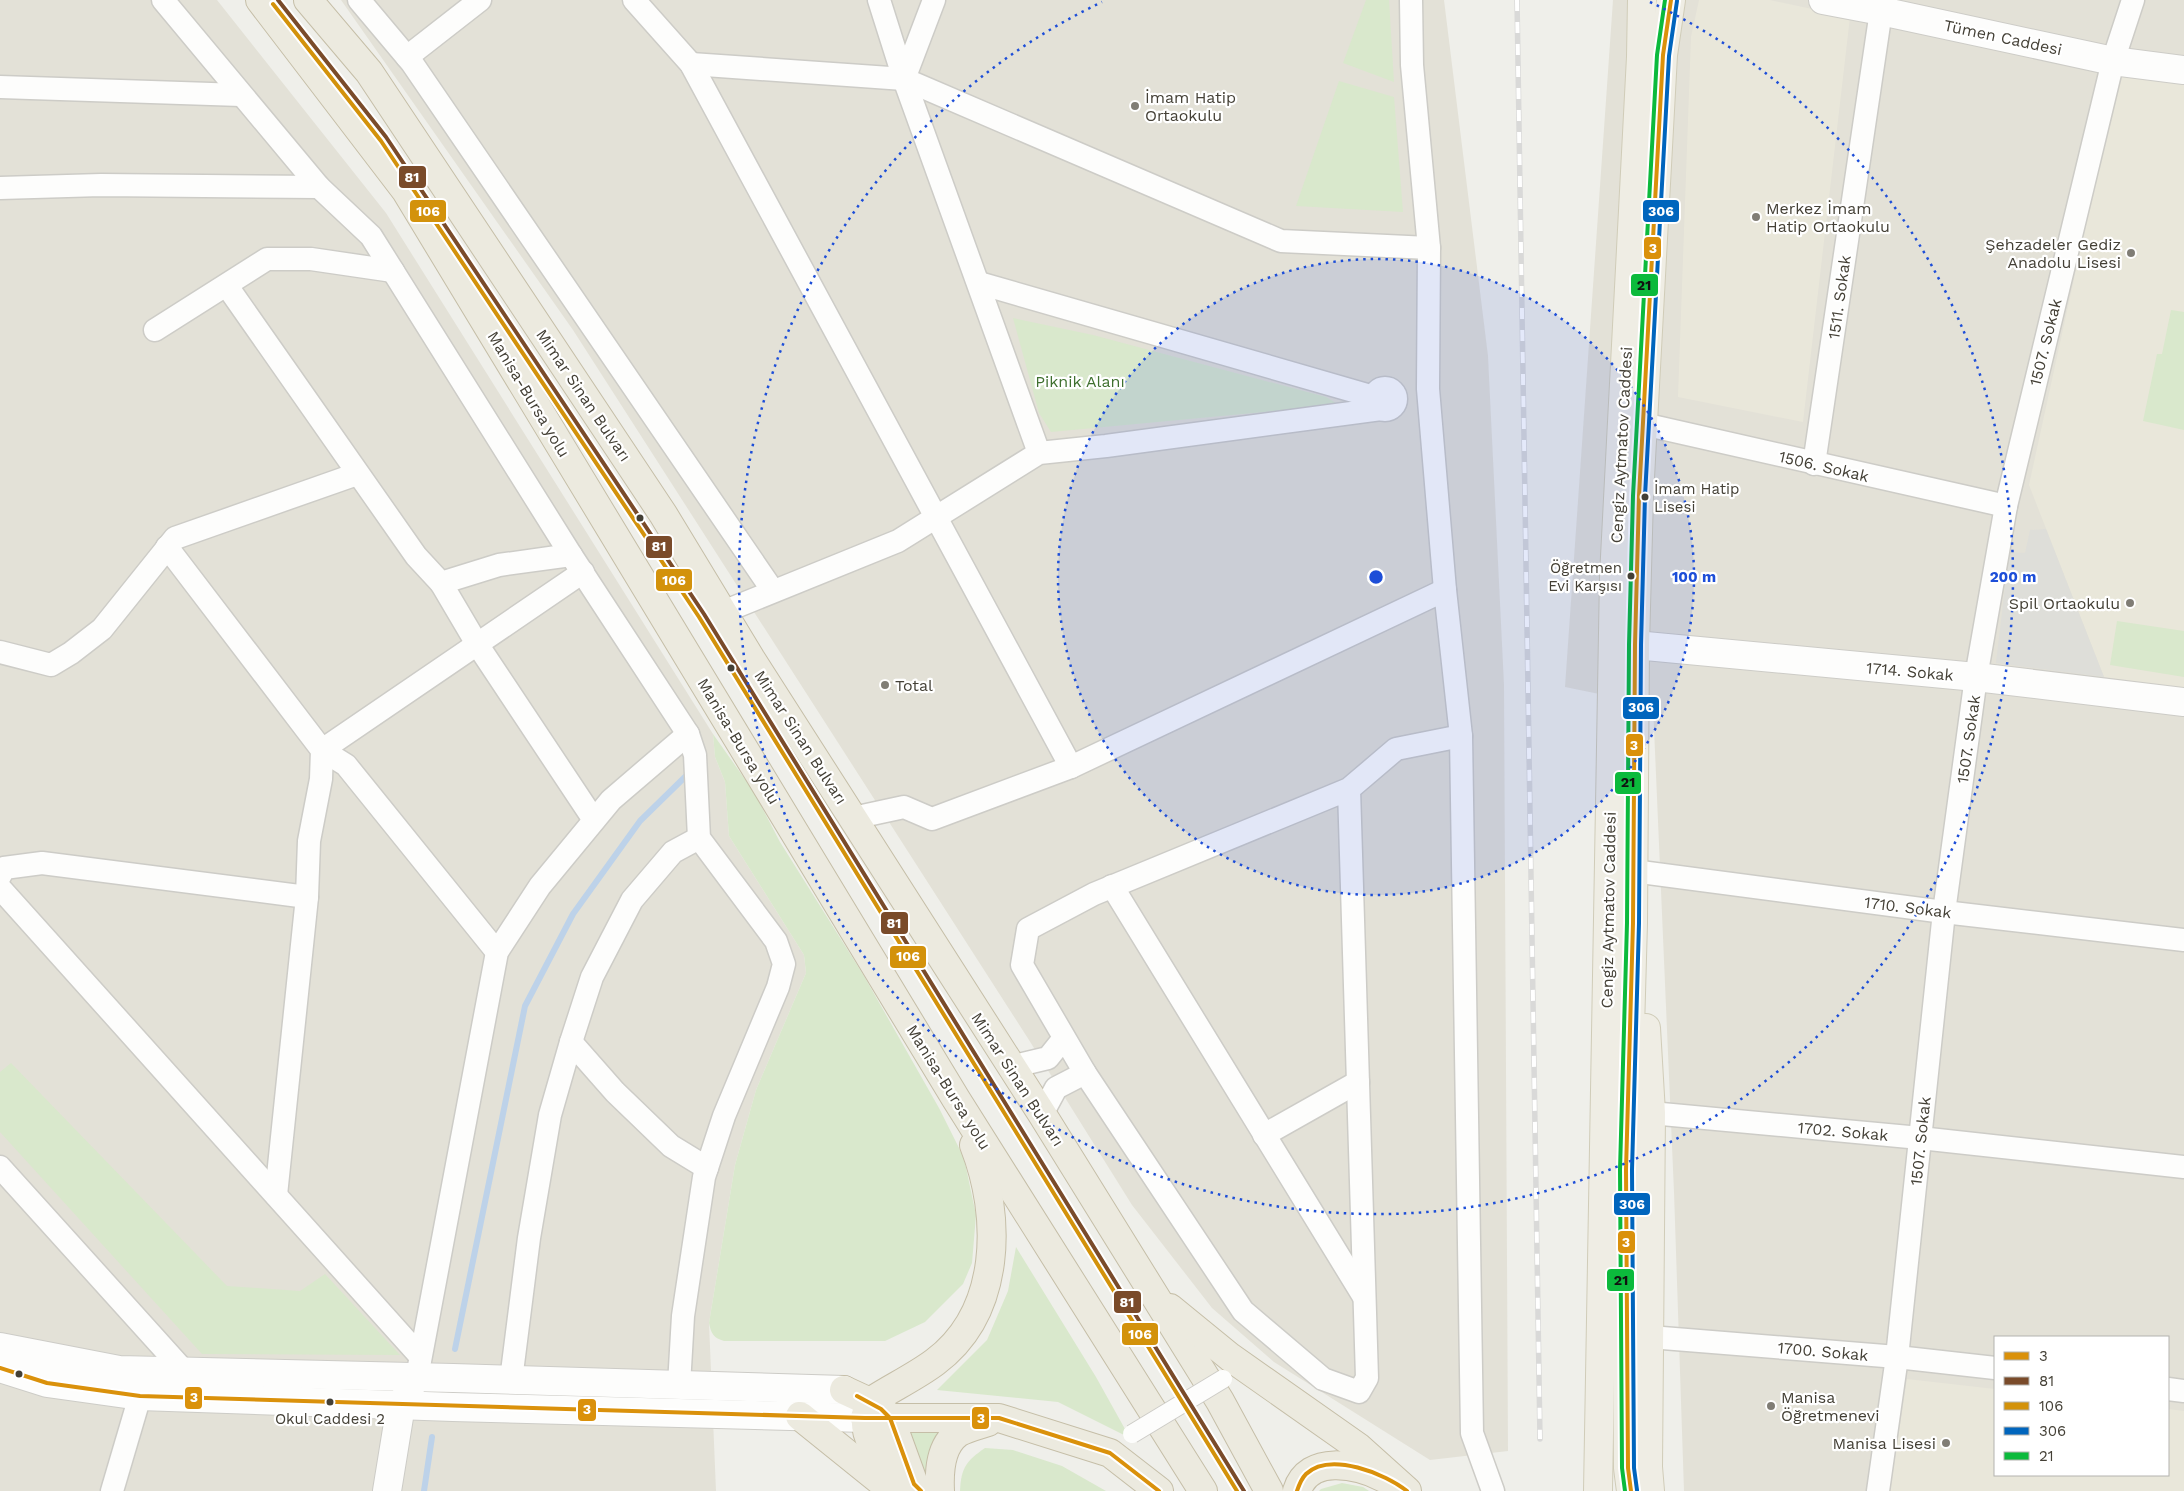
<svg xmlns="http://www.w3.org/2000/svg" width="2184" height="1491" font-family="'Work Sans',sans-serif">
<style>
.residential{fill:#e3e1d7;fill-rule:evenodd}
.education{fill:#e9e7da}
.green{fill:#d9e8cc}
.parking{fill:#deded9}
.lines{fill:none;stroke-linecap:round;stroke-linejoin:round}
.stream{stroke:#bdd2e9;stroke-width:6}
.minor-casing{stroke:#cdccc7;stroke-width:25}
.tertiary-casing{stroke:#cdccc7;stroke-width:30}
.primary-casing{stroke:#d0ccb8;stroke-width:30}
.trunk-casing{stroke:#c5bea7;stroke-width:30}
.minor{stroke:#fdfdfc;stroke-width:22}
.tertiary{stroke:#fdfdfc;stroke-width:28}
.primary{stroke:#efede4;stroke-width:28}
.trunk{stroke:#eceadf;stroke-width:28}
.rail-casing{stroke:#d9d9d8;stroke-width:5.5}
.rail{stroke:#fff;stroke-width:4;stroke-dasharray:11;stroke-linecap:butt}
.pedestrian-bridge-casing{stroke:#cdccc7;stroke-width:20;stroke-linecap:butt}
.pedestrian-bridge{stroke:#fdfdfc;stroke-width:18}
.bus-1-casing{stroke:#fff;stroke-width:8}
.bus-2-casing{stroke:#fff;stroke-width:8}
.bus-3-casing{stroke:#fff;stroke-width:8}
.bus-4-casing{stroke:#fff;stroke-width:8}
.bus-5-casing{stroke:#fff;stroke-width:8}
.bus-1{stroke:#da910b;stroke-width:4}
.bus-2{stroke:#7a4b2a;stroke-width:4}
.bus-3{stroke:#d3920b;stroke-width:4}
.bus-4{stroke:#0065bd;stroke-width:4}
.bus-5{stroke:#0cba3c;stroke-width:4}
.ring{fill:none;stroke:#1d4ed8;stroke-width:2.5;stroke-dasharray:2.5 5}
.poi-dot{fill:#807d75;stroke:#fff;stroke-width:2}
.bus-dot{fill:#444036;stroke:#fff;stroke-width:2}
.labels{text-anchor:middle;stroke-width:4.5;stroke-linejoin:round;paint-order:stroke}
.bus-label{font-size:15px;fill:#444036;stroke:#fff;text-anchor:start}
.street-label{font-size:16px;fill:#444036;stroke:#fff}
.poi-label{font-size:16px;fill:#444036;stroke:#fff;text-anchor:start}
.park-label{font-size:16px;fill:#3f702f;stroke:#fff}
.centre{fill:#1d4ed8;stroke:#fff;stroke-width:2.5}
.ring-label{font-size:15px;text-anchor:middle;font-weight:bold;fill:#1d4ed8;stroke:#fff;stroke-width:4.5;stroke-linejoin:round;paint-order:stroke}
.line-badge{stroke:#fff;stroke-width:2}
.badge-label{font-size:14px;text-anchor:middle;font-weight:bold;fill:#fff}
.pale-badge-label{font-size:14px;text-anchor:middle;font-weight:bold;fill:#111}
</style>
<rect width="100%" height="100%" fill="#efefea"/>
<g class="residential">
<path d="M0,0H217L386,213L713,734L715,757L725,782L729,836L804,955L806,973L756,1090L735,1165L709,1323L716,1491H0Z"/>
<path d="M341,0H1444L1488,356L1504,685L1508,1451L1430,1460L1274,1362L1212,1308L1132,1205L1029,1040L573,330Z"/>
<path d="M1613,0H2184V1491H1684L1674,1192L1653,705L1565,687ZM1995,1337H2168V1475H1995Z"/>
</g>
<g class="education">
<path d="M1699,0H1770L1850,17L1803,422L1678,397L1691,37Z"/>
<path d="M2119,73L2184,85V689L2104,677L2029,485Z"/>
<path d="M1907,1379L1995,1389V1475H2168V1409L2184,1411V1491H1890Z"/>
</g>
<g class="green">
<path d="M1366,0H1389L1394,82L1343,63Z"/>
<path d="M1339,81L1394,97L1403,212L1296,206Z"/>
<path d="M2171,310L2184,312V430L2143,421L2157,354H2162Z"/>
<path d="M1013,318L1093,335L1326,397L1339,405L1051,432L1039,413Z"/>
<path d="M2117,621L2184,631V677L2110,665Z"/>
<path d="M713,734L754,792L780,842L864,976L939,1108L964,1158L976,1215L972,1263L963,1284L925,1322L885,1341H724C714,1338 711,1334 709,1323L735,1165L756,1090L806,973L804,955L729,836L725,782L715,757Z"/>
<path d="M11,1063L227,1286L300,1291L325,1274L400,1355L202,1354L0,1132V1072Z"/>
<path d="M1016,1247L1096,1377L1130,1438L1058,1402L937,1390L987,1340L1008,1291Z"/>
<path d="M906,1430L941,1431L927,1484Z"/>
<path d="M985,1448L1013,1450L1062,1466L1106,1491H960C961,1468 966,1461 985,1448Z"/>
<path d="M1342,1483L1363,1487L1369,1491H1319L1321,1489Z"/>
</g>
<path class="parking" d="M2046,529L2104,677L1996,663L2009,552L2025,553L2030,530Z"/>
<g class="lines">
<g class="stream">
<path d="M455,1349L525,1006L573,914L640,821L688,774"/>
<path d="M424,1491L432,1437"/>
</g>
<g class="minor-casing">
<g id="minor">
<path d="M163,0L319,187L371,236L571,555L688,734L695,755L699,838L776,941L784,964L778,987L724,1116L704,1177L683,1316L679,1385"/>
<path d="M359,0L412,63L773,591"/>
<path d="M634,0L691,64L1071,767"/>
<path d="M879,0L904,79L1039,453"/>
<path d="M1411,0L1412,65L1429,248L1428,389L1445,590"/>
<path d="M407,57L480,0"/>
<path d="M691,64L904,79L1281,241L1429,248"/>
<path d="M904,79L934,0"/>
<path d="M0,87L241,95"/>
<path d="M0,188L101,185L319,187"/>
<path d="M979,283L1374,397"/>
<path d="M227,286L416,556L441,583L499,565L571,555"/>
<path d="M155,330L267,259H311L393,271"/>
<circle cx="1385" cy="399" r="11"/>
<path d="M1643,424L2006,506"/>
<path d="M1814,464L1881,11"/>
<path d="M167,547L322,750L321,779L309,841L307,897L276,1195"/>
<path d="M441,583L477,644L594,820"/>
<path d="M723,612L898,541L1039,453L1106,446L1381,409"/>
<path d="M0,652L51,665L71,653L102,629L175,538L357,474"/>
<path d="M1349,789L1367,1378L1359,1392L1323,1379L1243,1311L1085,1073L1022,965L1028,929L1094,894L1349,789L1396,749L1461,736"/>
<path d="M853,818L904,807L932,819L1071,767L1445,590L1461,736L1472,1433L1493,1491"/>
<path d="M1633,871L1944,912L2184,940"/>
<path d="M0,876L4,868L42,863L307,897"/>
<path d="M1112,886L1364,1297"/>
<path d="M0,888L420,1356"/>
<path d="M497,952L346,765L322,750L583,572"/>
<path d="M571,1042L615,1092L671,1146L707,1168"/>
<path d="M1010,1067L1048,1058L1064,1038"/>
<path d="M1651,1113L1920,1138L2184,1167"/>
<path d="M1042,1114L1056,1088L1085,1073"/>
<path d="M1264,1135L1358,1082"/>
<path d="M0,1167L185,1372"/>
<path d="M1650,1337L1897,1357L1995,1368"/>
<path d="M417,1377L497,952L540,886L611,800L688,734"/>
<path d="M511,1380L529,1238L550,1115L571,1042L592,977L632,900L673,852L699,838"/>
<path d="M2168,1389L2184,1391"/>
<path d="M112,1491L140,1396"/>
<path d="M1878,1491L1897,1357L1944,912L1976,677L2006,506L2113,61L2133,0"/>
</g>
</g>
<g class="tertiary-casing">
<g id="tertiary">
<path d="M1823,0L1881,11L2113,61L2184,70"/>
<path d="M1635,645L1976,677L2184,702"/>
<path d="M0,1347L119,1370L453,1378L844,1390"/>
<path d="M0,1368L47,1383L140,1396L453,1407L865,1418"/>
<path d="M387,1491L401,1405L410,1389"/>
</g>
</g>
<g class="primary-casing">
<g id="primary">
<path d="M1646,1028L1651,1113L1648,1467L1650,1491"/>
<path d="M1598,1491L1614,576L1641,57L1642,0"/>
<path d="M1631,1491L1628,1468L1626,1170L1633,923L1635,645L1639,496L1663,55L1671,0"/>
</g>
</g>
<g class="trunk-casing">
<g id="trunk">
<path d="M260,0L406,191L956,1099L1203,1491"/>
<path d="M308,0L369,72L663,514L751,659L1042,1114L1220,1401L1269,1491"/>
<path d="M1170,1308L1230,1357L1358,1447L1407,1491"/>
<path d="M844,1390L870,1402L881,1409L890,1418L914,1484L921,1491"/>
<path d="M800,1416L888,1487"/>
<path d="M865,1418H999L1110,1453L1159,1491"/>
<path d="M907,1491C887,1468 854,1435 870,1402C891,1388 915,1377 935,1362C1002,1312 1002,1216 974,1145"/>
<path d="M940,1491C939,1471 940,1446 958,1433C966,1428 979,1425 988,1422"/>
<path d="M1297,1491C1308,1454 1357,1464 1384,1478"/>
</g>
</g>
<use href="#minor" class="minor"/>
<use href="#tertiary" class="tertiary"/>
<use href="#primary" class="primary"/>
<use href="#trunk" class="trunk"/>
<g class="rail-casing">
<path id="rail" d="M1517,0L1540,1439"/>
</g>
<use href="#rail" class="rail"/>
<g class="pedestrian-bridge-casing">
<path id="pedestrian-bridge" d="M1132,1434L1223,1379"/>
</g>
<use href="#pedestrian-bridge" class="pedestrian-bridge"/>
<g class="bus-1-casing">
<g id="bus-1">
<path d="M0,1368L47,1383L140,1396L865,1418H999L1110,1453L1159,1491"/>
<path d="M857,1396L881,1409L890,1418L914,1484L921,1491"/>
<path d="M1297,1491C1299,1485 1301,1479 1306,1474C1330,1451 1386,1474 1407,1491"/>
<path d="M1631,1491L1628,1468L1626,1170L1633,923L1635,645L1639,496L1663,55L1671,0"/>
</g>
</g>
<g class="bus-2-casing">
<path id="bus-2" d="M278,0L386,137L704,614L1244,1491"/>
</g>
<g class="bus-3-casing">
<path id="bus-3" d="M273,4L381,141L699,617L1237,1491"/>
</g>
<g class="bus-4-casing">
<path id="bus-4" d="M1637,1490L1634,1468L1632,1170L1639,923L1641,645L1645,496L1669,56L1677,1"/>
</g>
<g class="bus-5-casing">
<path id="bus-5" d="M1625,1491L1622,1468L1620,1170L1627,923L1629,645L1633,496L1657,55L1665,0"/>
</g>
<use href="#bus-1" class="bus-1"/>
<use href="#bus-2" class="bus-2"/>
<use href="#bus-3" class="bus-3"/>
<use href="#bus-4" class="bus-4"/>
<use href="#bus-5" class="bus-5"/>
</g>
<circle cx="1376" cy="577" r="318" fill="#1d4ed8" fill-opacity=".12"/>
<g class="ring">
<circle cx="1376" cy="577" r="318"/>
<path d="M1650 2A637 637 0 1 1 1102 2"/>
</g>
<g class="poi-dot">
<circle cx="1135" cy="106" r="5"/>
<circle cx="1756" cy="217" r="5"/>
<circle cx="2131" cy="253" r="5"/>
<circle cx="2130" cy="603" r="5"/>
<circle cx="885" cy="685" r="5"/>
<circle cx="1771" cy="1406" r="5"/>
<circle cx="1946" cy="1443" r="5"/>
</g>
<g class="bus-dot">
<circle cx="1645" cy="497" r="4.5"/>
<circle cx="640" cy="518" r="4.5"/>
<circle cx="1631" cy="576" r="4.5"/>
<circle cx="731" cy="668" r="4.5"/>
<circle cx="19" cy="1374" r="4.5"/>
<circle cx="330" cy="1402" r="4.5"/>
</g>
<g class="labels">
<g class="bus-label">
<text x="1654" y="494">İmam Hatip<tspan x="1654" dy="18">Lisesi</tspan></text>
<text x="1622" y="573" text-anchor="end">Öğretmen<tspan x="1622" dy="18">Evi Karşısı</tspan></text>
<text x="330" y="1424" text-anchor="middle">Okul Caddesi 2</text>
</g>
<g class="street-label">
<text transform="translate(2003 37) rotate(12)" y="6">Tümen Caddesi</text>
<text transform="translate(1839 297) rotate(-82)" y="6">1511. Sokak</text>
<text transform="translate(2045 342) rotate(-76)" y="6">1507. Sokak</text>
<text transform="translate(529 394) rotate(59)" y="6">Manisa-Bursa yolu</text>
<text transform="translate(584 395) rotate(56)" y="6">Mimar Sinan Bulvarı</text>
<text transform="translate(1621 445) rotate(-87)" y="6">Cengiz Aytmatov Caddesi</text>
<text transform="translate(1824 466) rotate(13)" y="6">1506. Sokak</text>
<text transform="translate(1910 671) rotate(5)" y="6">1714. Sokak</text>
<text transform="translate(801 737) rotate(57)" y="6">Mimar Sinan Bulvarı</text>
<text transform="translate(1968 739) rotate(-82)" y="6">1507. Sokak</text>
<text transform="translate(739 741) rotate(59)" y="6">Manisa-Bursa yolu</text>
<text transform="translate(1908 907) rotate(7)" y="6">1710. Sokak</text>
<text transform="translate(1608 910) rotate(-89)" y="6">Cengiz Aytmatov Caddesi</text>
<text transform="translate(1018 1079) rotate(57)" y="6">Mimar Sinan Bulvarı</text>
<text transform="translate(949 1087) rotate(58)" y="6">Manisa-Bursa yolu</text>
<text transform="translate(1843 1131) rotate(5)" y="6">1702. Sokak</text>
<text transform="translate(1920 1141) rotate(-84)" y="6">1507. Sokak</text>
<text transform="translate(1823 1351) rotate(5)" y="6">1700. Sokak</text>
</g>
<g class="poi-label">
<text x="1145" y="103">İmam Hatip<tspan x="1145" dy="18">Ortaokulu</tspan></text>
<text x="1766" y="214">Merkez İmam<tspan x="1766" dy="18">Hatip Ortaokulu</tspan></text>
<text x="2121" y="250" text-anchor="end">Şehzadeler Gediz<tspan x="2121" dy="18">Anadolu Lisesi</tspan></text>
<text x="2120" y="609" text-anchor="end">Spil Ortaokulu</text>
<text x="895" y="691">Total</text>
<text x="1781" y="1403">Manisa<tspan x="1781" dy="18">Öğretmenevi</tspan></text>
<text x="1936" y="1449" text-anchor="end">Manisa Lisesi</text>
</g>
<g class="park-label">
<text x="1080" y="387">Piknik Alanı</text>
</g>
</g>
<circle cx="1376" cy="577" r="8" class="centre"/>
<g class="ring-label">
<text x="1694" y="582">100 m</text>
<text x="2013" y="582">200 m</text>
</g>
<g class="line-badge">
<rect x="398" y="165" width="29" height="24" rx="5" fill="#7a4b2a"/>
<rect x="1642" y="199" width="38" height="24" rx="5" fill="#0065bd"/>
<rect x="409" y="199" width="38" height="24" rx="5" fill="#d3920b"/>
<rect x="1643" y="236" width="19" height="24" rx="5" fill="#da910b"/>
<rect x="1630" y="273" width="29" height="24" rx="5" fill="#0cba3c"/>
<rect x="645" y="535" width="28" height="24" rx="5" fill="#7a4b2a"/>
<rect x="655" y="568" width="38" height="24" rx="5" fill="#d3920b"/>
<rect x="1622" y="696" width="38" height="24" rx="5" fill="#0065bd"/>
<rect x="1625" y="733" width="19" height="24" rx="5" fill="#da910b"/>
<rect x="1614" y="771" width="28" height="24" rx="5" fill="#0cba3c"/>
<rect x="880" y="911" width="29" height="24" rx="5" fill="#7a4b2a"/>
<rect x="889" y="945" width="38" height="24" rx="5" fill="#d3920b"/>
<rect x="1613" y="1192" width="38" height="24" rx="5" fill="#0065bd"/>
<rect x="1617" y="1230" width="19" height="24" rx="5" fill="#da910b"/>
<rect x="1606" y="1268" width="29" height="24" rx="5" fill="#0cba3c"/>
<rect x="1113" y="1290" width="29" height="24" rx="5" fill="#7a4b2a"/>
<rect x="1121" y="1322" width="38" height="24" rx="5" fill="#d3920b"/>
<rect x="184" y="1386" width="19" height="24" rx="5" fill="#da910b"/>
<rect x="577" y="1398" width="20" height="24" rx="5" fill="#da910b"/>
<rect x="971" y="1406" width="19" height="24" rx="5" fill="#da910b"/>
</g>
<g class="badge-label">
<text x="412" y="182">81</text>
<text x="1661" y="216">306</text>
<text x="428" y="216">106</text>
<text x="1653" y="253">3</text>
<text x="659" y="551">81</text>
<text x="674" y="585">106</text>
<text x="1641" y="712">306</text>
<text x="1634" y="750">3</text>
<text x="894" y="928">81</text>
<text x="908" y="961">106</text>
<text x="1632" y="1209">306</text>
<text x="1626" y="1247">3</text>
<text x="1127" y="1307">81</text>
<text x="1140" y="1339">106</text>
<text x="194" y="1402">3</text>
<text x="587" y="1414">3</text>
<text x="981" y="1423">3</text>
</g>
<g class="pale-badge-label">
<text x="1644" y="290">21</text>
<text x="1628" y="787">21</text>
<text x="1621" y="1285">21</text>
</g>
<rect x="1994" y="1336" width="175" height="140" fill="#ffffff" stroke="#b4b3af"/>
<rect x="2004" y="1352" width="25" height="8" fill="#da910b" stroke="#b4b3af"/>
<text x="2039" y="1361" font-size="15" fill="#444036">3</text>
<rect x="2004" y="1377" width="25" height="8" fill="#7a4b2a" stroke="#b4b3af"/>
<text x="2039" y="1386" font-size="15" fill="#444036">81</text>
<rect x="2004" y="1402" width="25" height="8" fill="#d3920b" stroke="#b4b3af"/>
<text x="2039" y="1411" font-size="15" fill="#444036">106</text>
<rect x="2004" y="1427" width="25" height="8" fill="#0065bd" stroke="#b4b3af"/>
<text x="2039" y="1436" font-size="15" fill="#444036">306</text>
<rect x="2004" y="1452" width="25" height="8" fill="#0cba3c" stroke="#b4b3af"/>
<text x="2039" y="1461" font-size="15" fill="#444036">21</text>
</svg>
